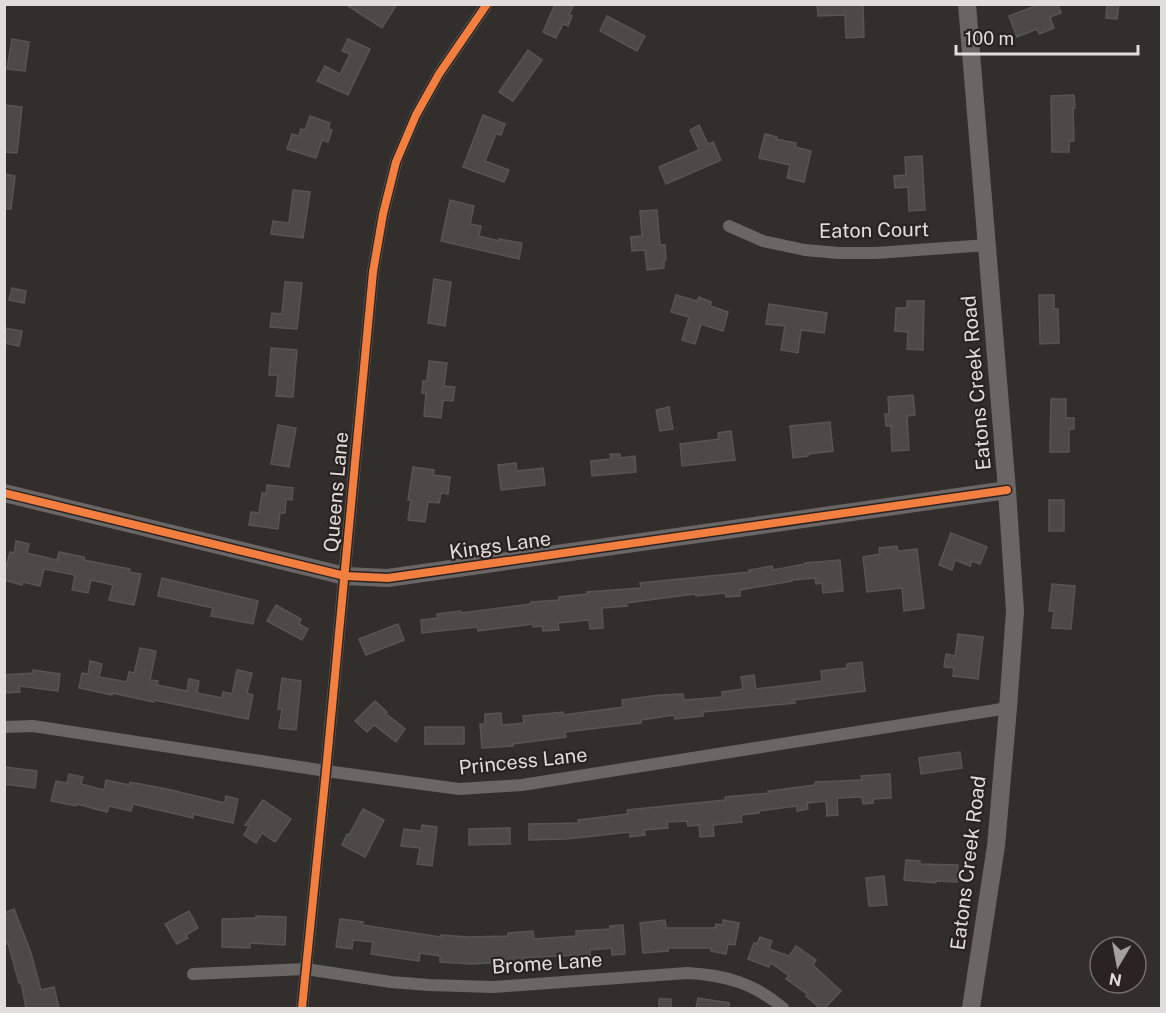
<svg xmlns="http://www.w3.org/2000/svg" width="1166" height="1013" font-family="'Public Sans',sans-serif">
<style>
.building{fill:#4c4949;stroke:#575455;stroke-width:1.5}
.lines{fill:none;stroke-linecap:round;stroke-linejoin:round}
.street{stroke:#696665;stroke-width:12}
.secondary{stroke:#696665;stroke-width:18}
.cycleway-casing{stroke:#2a2321;stroke-width:11}
.cycleway{stroke:#f27e40;stroke-width:8}
.labels{text-anchor:middle;stroke-width:4.5;stroke-linejoin:round;paint-order:stroke}
.street-label{font-size:20px;fill:#e1dddb;stroke:#2a2321}
</style>
<rect width="100%" height="100%" fill="#322e2c"/>
<g class="building">
<path d="M345,4H397L382,28Z"/>
<path d="M555,4H574L569,15L572,16L568,26L563,24L556,38L543,32Z"/>
<path d="M817,4H863L864,37L846,38L845,15L818,16Z"/>
<path d="M1041,4H1058L1061,13L1050,17L1054,28L1039,34L1037,29L1017,37L1009,16Z"/>
<path d="M1107,4H1119L1117,19L1106,18Z"/>
<path d="M607,16L645,36L637,51L600,31Z"/>
<path d="M12,39L29,42L25,71L7,69Z"/>
<path d="M348,39L370,49L348,95L317,81L325,66L340,74L350,54L342,51Z"/>
<path d="M528,50L542,60L513,101L499,92Z"/>
<path d="M1074,95L1075,108H1073L1074,141H1069V152H1052L1051,96Z"/>
<path d="M4,105L22,107L17,153L4,152Z"/>
<path d="M483,115L505,124L501,135L496,134L485,161L509,170L504,182L463,167Z"/>
<path d="M310,116L330,123L328,129L332,130L328,142L322,140L316,158L287,149L292,134L299,136L301,129L305,130Z"/>
<path d="M699,125L708,144L713,142L721,160L666,184L659,167L699,150L690,130Z"/>
<path d="M765,134L777,137L776,139L796,143L795,147L811,151L804,182L787,178L790,165L759,158Z"/>
<path d="M922,156L925,210L909,211L908,187L895,188L894,176L906,175L905,157Z"/>
<path d="M4,174L15,176L11,209L4,208Z"/>
<path d="M293,190L310,192L303,238L271,234L273,221L289,223Z"/>
<path d="M450,200L474,206L470,224L481,226L479,236L499,241V239L522,243L519,259L441,241Z"/>
<path d="M657,210L660,245H665L666,260H664V268L647,270L645,250L632,251L631,237L642,236L640,211Z"/>
<path d="M434,279L451,282L445,326L428,323Z"/>
<path d="M285,282L302,283L297,329L270,327L272,313L282,314Z"/>
<path d="M12,288L26,291L24,303L9,300Z"/>
<path d="M676,295L697,301L699,297L711,302L710,306L728,312L723,331L701,324L695,344L682,340L689,317L671,312Z"/>
<path d="M1039,295H1054V309H1058L1059,343L1040,344Z"/>
<path d="M907,301H924L923,350L907,349L908,332L895,331L896,308H907Z"/>
<path d="M769,304L827,313L824,333L801,330L798,353L781,350L785,326L766,324Z"/>
<path d="M4,328L22,331L19,346L4,343Z"/>
<path d="M271,348L297,350L293,397L276,396L278,375H269Z"/>
<path d="M429,361L447,363L444,386L455,387L453,401L443,400L441,418L424,416L426,393H422L423,381H427Z"/>
<path d="M913,395L915,415L907,416L909,450L892,451L891,426H886L885,414H889L888,397Z"/>
<path d="M1051,399H1066V418H1074V429H1069V452H1050Z"/>
<path d="M669,407L673,429L660,431L656,410Z"/>
<path d="M830,422L833,451L808,454V456L793,458L790,426Z"/>
<path d="M278,425L296,428L289,467L271,464Z"/>
<path d="M731,431L735,460L682,466L680,444L719,439L718,433Z"/>
<path d="M610,454H620V458L635,456L636,472L592,476L591,461L611,459Z"/>
<path d="M516,463L517,471L543,468L545,485L501,490L498,465Z"/>
<path d="M413,467L434,470L433,475L450,477L448,494L441,493L439,503L428,502L425,522L408,520L411,500H408Z"/>
<path d="M267,485L293,488L292,500L286,499L285,513H280L278,529L249,525L251,512L259,513L262,493L266,494Z"/>
<rect x="1049" y="500" width="15" height="31"/>
<path d="M951,533L987,547L980,564L972,561L970,566L955,560L952,570L939,565Z"/>
<path d="M16,541L29,544L27,553L57,560L59,552L84,557V560L130,569L129,572L141,574L134,605L109,600L113,585L91,580L88,593L72,590L75,575L44,569L40,586L23,582L22,585L4,580V575L10,552L14,553Z"/>
<path d="M897,546L898,551L917,549L924,608L904,611L902,588L867,592L863,557L880,554L879,548Z"/>
<path d="M840,560L843,591L823,593L822,583L816,584L815,578L792,580V581L740,590V596L726,597L725,593L696,596L695,594L626,603L627,606L602,608L603,628L590,629L589,620L558,623L559,630L543,631L542,626L533,627V624L478,631L477,627L422,633L421,620L438,618L437,614L461,611V613L531,604V602L559,600V597L587,594V592L641,588L640,583L750,572L749,570L772,566L773,570L805,564V563Z"/>
<path d="M162,578L258,601L253,624L211,616L213,608L158,596Z"/>
<path d="M1052,584L1075,586L1071,629L1052,628L1054,611H1049Z"/>
<path d="M276,605L301,619L299,624L308,629L302,640L267,621Z"/>
<path d="M398,624L404,640L366,655L359,639Z"/>
<path d="M958,634L983,637L978,679L953,676L954,668L944,667L946,654L955,656Z"/>
<path d="M140,648L156,651L150,680L158,681L157,685L187,691L189,679L199,681L197,693L222,698L223,692L232,694L237,670L252,673L247,693L253,695L248,719L154,700V702L112,693V695L79,688L82,673L88,674L90,661L102,664L99,677L127,682L129,672L134,673Z"/>
<path d="M862,662L865,691L794,700L795,703L703,712V716L675,719L674,715L641,720V723L565,732L566,737L513,744V746L482,748L480,724H485V714L501,713L502,725L524,723L523,716L563,712V715L623,707L622,700L660,695L683,694L684,700L722,697V692L743,689L741,677L754,675L756,689L822,681L821,671L847,668V664Z"/>
<path d="M33,670L60,674L58,691L19,686L20,692L4,693V675L33,673Z"/>
<path d="M282,678L301,681L296,730L279,728L282,709H278Z"/>
<path d="M375,701L387,712L385,713L405,729L396,742L374,725L367,732L355,721Z"/>
<rect x="425" y="727" width="39" height="17"/>
<path d="M960,752L962,768L921,774L919,758Z"/>
<path d="M4,767L37,771L35,788L4,784Z"/>
<path d="M69,774L83,777L81,784L104,790L106,780L129,785L130,782L167,789L225,803L226,796L238,799L233,823L193,814V818L133,804L131,811L109,806L107,812L77,804L76,806L51,801L56,781L67,783Z"/>
<path d="M890,774L891,798L873,799V803L863,804L862,797L837,798L838,815L827,816L826,801L807,803L808,809L797,811V806L759,811V813L741,815L742,822L713,825L714,836L700,837L699,825L688,826L687,821L667,822L668,828L644,830L645,835L630,837V832L567,839L529,840V824L579,823L578,820L628,814L627,810L725,800V797L769,793L768,791L815,785V782L862,780L861,776Z"/>
<path d="M263,800L291,819L275,842L262,833L256,843L244,835L249,826L245,825Z"/>
<path d="M363,809L384,820L365,857L342,845L347,834L349,835Z"/>
<path d="M422,825L437,827L432,866L417,864L420,848L401,846L404,829L421,831Z"/>
<path d="M510,828V844L469,845V829Z"/>
<path d="M906,860L920,861V864L958,865L957,882L936,881V883L904,880Z"/>
<path d="M884,876L887,905L869,906L866,878Z"/>
<path d="M14,909L31,953L41,990L54,987L59,1008H26L21,982L19,983L8,943L4,945V913Z"/>
<path d="M189,911L198,928L186,935L188,938L177,944L165,924Z"/>
<path d="M256,916L286,917L285,945L250,943V948L222,947V919L256,918Z"/>
<path d="M340,919L363,922L362,925L441,937V935L468,937L508,936V933L533,931L534,939L576,936V931L610,929V926L623,925L625,954L612,955V948L590,950V957H577V955L523,958V961L471,964L440,962V956L420,953L419,961L371,954L373,942L353,940L352,949L336,947Z"/>
<path d="M665,920L666,928H715L716,924L723,925V920L739,923L735,945L728,944L726,954L711,951V948H668V951L643,953L640,923Z"/>
<path d="M760,937L772,941L769,949L789,956L796,946L816,960L813,965L841,991L825,1008H820L806,996L807,994L786,979L789,976L771,963L769,967L748,959L754,943L757,944Z"/>
<path d="M698,998L729,1003V1008H696Z"/>
<rect x="659" y="999" width="12" height="9"/>
</g>
<g class="lines">
<g class="street">
<path d="M729,226L763,241L805,250L838,253H876L987,245"/>
<path d="M4,727L33,726L326,771L459,789L522,785L1008,708"/>
<path d="M193,974L306,969L391,982L429,985L493,987L687,973C725,975 754,983 783,1008"/>
<path d="M302,1008L326,771L373,272L383,214L396,162L416,115L439,74L487,4"/>
</g>
<g class="secondary">
<path d="M967,4L1007,490L1015,611L1008,708L996,846L971,1008"/>
<path d="M4,493L345,576L388,578L1007,490"/>
</g>
<g class="cycleway-casing">
<g id="cycleway">
<path d="M4,493L345,576L388,578L1007,490"/>
<path d="M302,1008L326,771L373,272L383,214L396,162L416,115L439,74L487,4"/>
</g>
</g>
<use href="#cycleway" class="cycleway"/>
</g>
<g class="labels">
<g class="street-label">
<text transform="translate(874 230) rotate(-1)" y="7">Eaton Court</text>
<text transform="translate(976 383) rotate(-95)" y="7">Eatons Creek Road</text>
<text transform="translate(336 492) rotate(-85)" y="7">Queens Lane</text>
<text transform="translate(500 545) rotate(-8)" y="7">Kings Lane</text>
<text transform="translate(523 761) rotate(-6)" y="7">Princess Lane</text>
<text transform="translate(968 863) rotate(-83)" y="7">Eatons Creek Road</text>
<text transform="translate(547 963) rotate(-4)" y="7">Brome Lane</text>
</g>
</g>
<rect width="1166" height="1013" fill="none" stroke="#e1dddb" stroke-width="12"/>
<g transform="translate(1118 965) rotate(190)"><circle r="28" fill="#2a2321" stroke="#736d6b" stroke-width="1.5"/>
<path d="M0-4.5L10 22L0 15L-10 22Z" fill="#a4a09e"/>
<text y="-9" font-size="16" font-weight="bold" text-anchor="middle" fill="#e1dddb">N</text>
</g>
<path d="M956 45v9h182v-9" fill="none" stroke="#e1dddb" stroke-width="3"/>
<text x="965" y="45" font-size="18" fill="#e1dddb" stroke="#2a2321" stroke-width="4.5" paint-order="stroke">100 m</text>
</svg>
